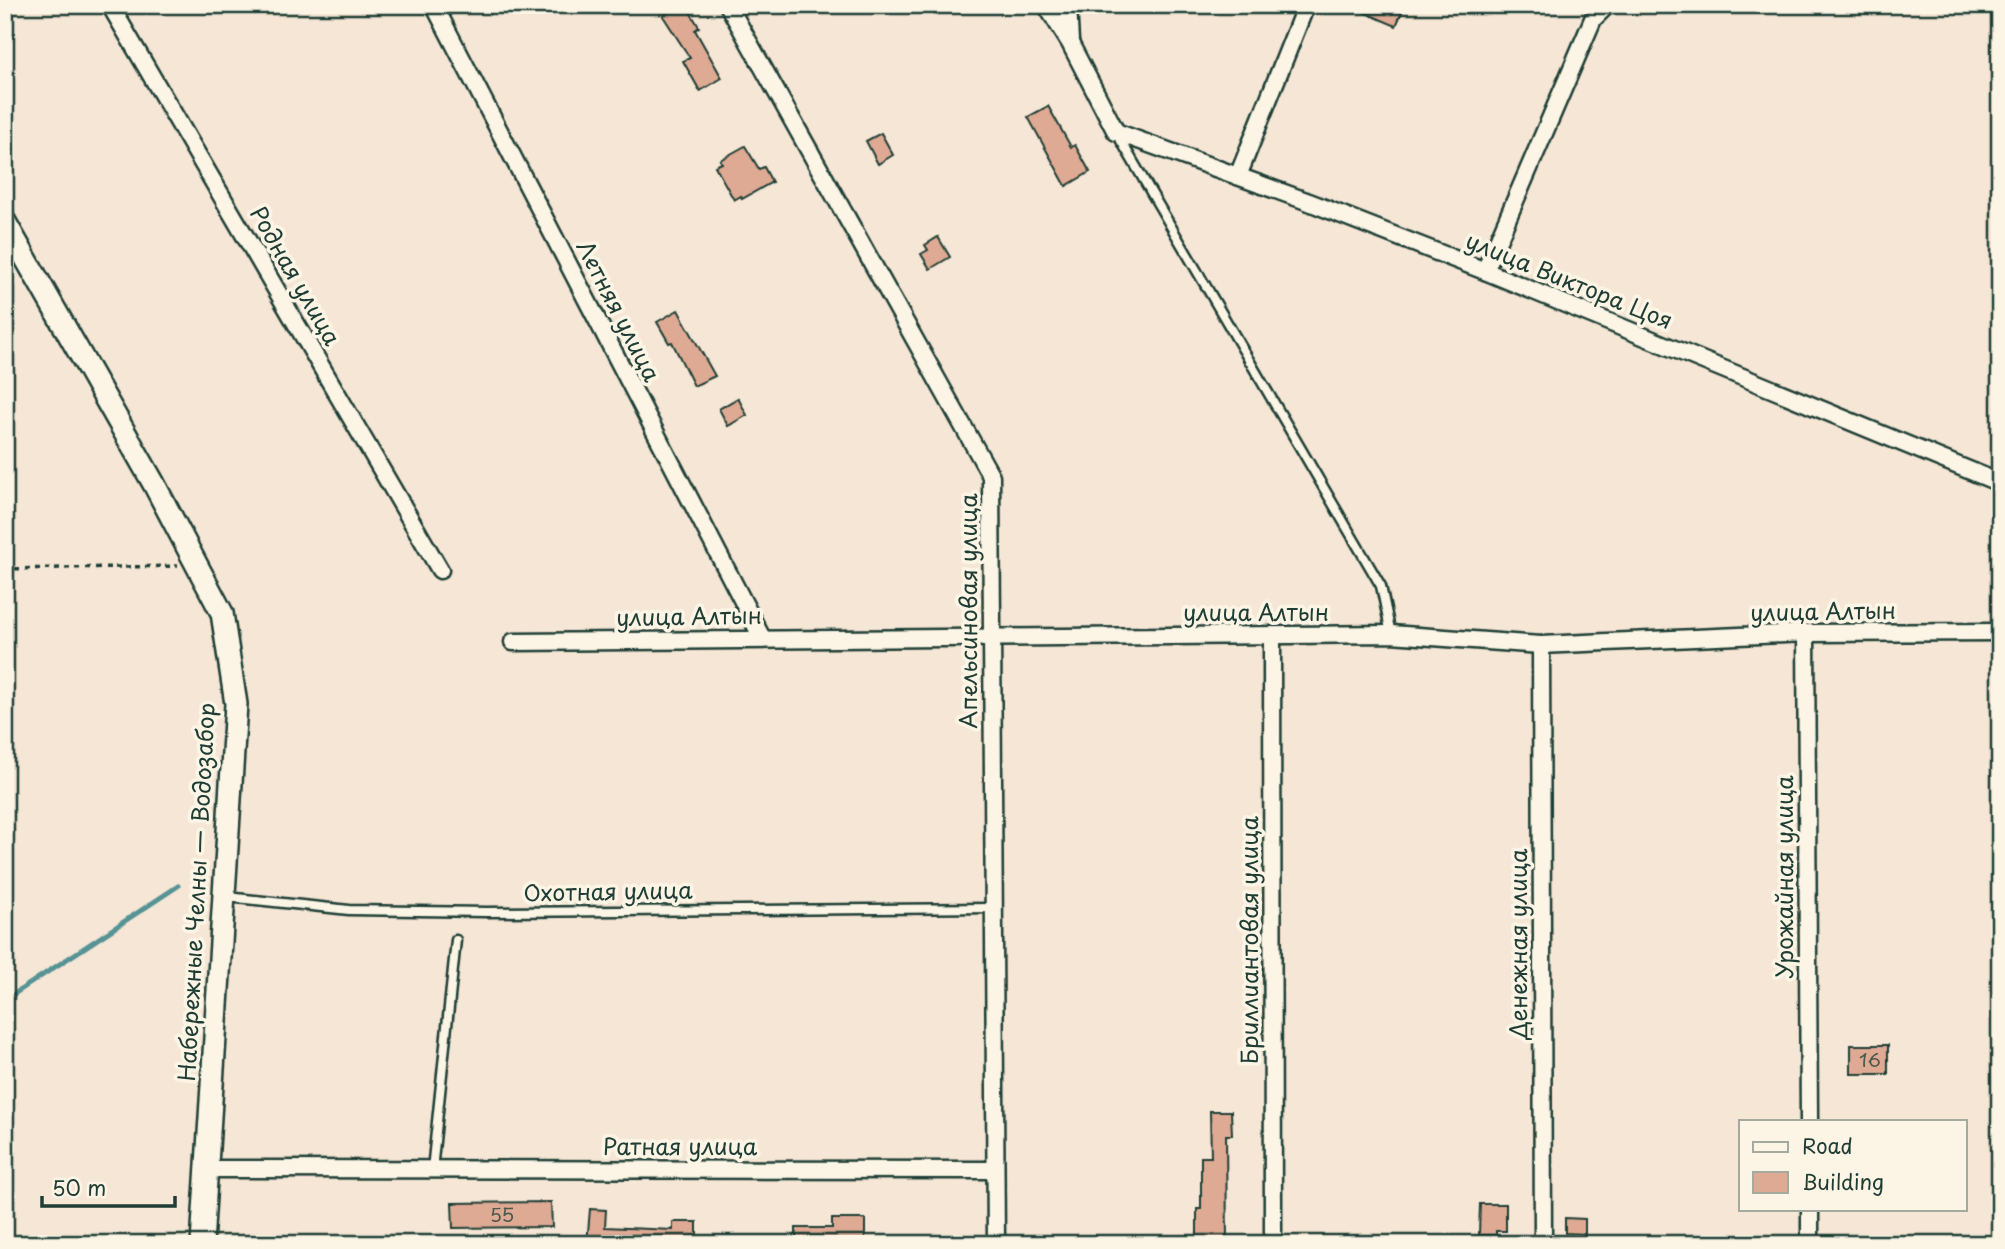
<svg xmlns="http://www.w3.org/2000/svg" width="2005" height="1249" font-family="'Playpen Sans',sans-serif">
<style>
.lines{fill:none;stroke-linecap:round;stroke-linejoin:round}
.stream{stroke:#579395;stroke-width:5}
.building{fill:#dfaa94;stroke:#1f3d34;stroke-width:2}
.lane-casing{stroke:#1f3d34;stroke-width:13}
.street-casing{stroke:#1f3d34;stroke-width:21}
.secondary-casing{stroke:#1f3d34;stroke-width:26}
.path{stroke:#1f3d34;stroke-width:3.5;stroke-dasharray:5 5;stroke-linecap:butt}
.lane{stroke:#fcf5e5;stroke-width:8}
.street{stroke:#fcf5e5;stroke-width:16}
.secondary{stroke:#fcf5e5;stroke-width:21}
.labels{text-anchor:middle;stroke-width:7;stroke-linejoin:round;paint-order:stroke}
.number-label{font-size:19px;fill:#4f584c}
.street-label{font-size:23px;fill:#1f3d34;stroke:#fcf5e5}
</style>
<rect width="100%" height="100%" fill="#f6e6d5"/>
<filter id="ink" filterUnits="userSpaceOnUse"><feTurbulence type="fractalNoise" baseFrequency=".0143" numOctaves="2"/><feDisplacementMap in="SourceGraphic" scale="14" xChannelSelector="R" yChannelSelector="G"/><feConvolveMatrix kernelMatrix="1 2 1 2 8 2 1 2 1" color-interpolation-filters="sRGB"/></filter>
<g filter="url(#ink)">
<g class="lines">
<path class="stream" d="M5,1000L178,886"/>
</g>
<g class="building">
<path d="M678,5H686L699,27L695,30L722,78L700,91L683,61L690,58L663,16Z"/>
<path d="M1347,5H1405L1396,26Z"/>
<path d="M1048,106L1071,147L1075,145L1090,172L1066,186L1028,117Z"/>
<path d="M881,133L893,155L878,164L866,141Z"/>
<path d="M745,146L759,169L764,167L772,182L742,199L741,196L734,200L715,166L722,163L720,160Z"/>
<path d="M938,237L950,257L930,269L921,254L928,250L925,245Z"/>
<path d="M678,310L715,376L694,386L672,342L669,343L657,322Z"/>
<path d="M738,398L747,415L728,426L719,409Z"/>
<rect x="1851" y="1045" width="37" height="29"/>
<path d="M1210,1111H1231L1232,1135H1226L1227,1242H1197V1209H1201V1157H1211Z"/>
<path d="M551,1202L552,1227L453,1228L452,1203Z"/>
<path d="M1480,1204H1506V1231H1496V1235H1479Z"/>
<path d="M590,1209L606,1210L605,1227L673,1230V1222H697V1244H587Z"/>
<path d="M1565,1218L1585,1219V1234L1565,1233Z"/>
<path d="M832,1219H865V1244H796V1228H832Z"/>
</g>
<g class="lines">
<g class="lane-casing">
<g id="lane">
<path d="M1117,134L1381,586L1391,634"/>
<path d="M227,897L349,910L487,912L994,908"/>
<path d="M432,1170L456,940"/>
</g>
</g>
<g class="street-casing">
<g id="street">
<path d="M110,5L440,570"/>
<path d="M434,5L762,638"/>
<path d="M728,5L991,476L996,1244"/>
<path d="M1046,5L1070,43L1116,132L1309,202L1485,271L2000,483"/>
<path d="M1068,5L1070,41"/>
<path d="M1238,176L1306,5"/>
<path d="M1485,271L1593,19L1607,5"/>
<path d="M1806,633L1809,1121"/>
<path d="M1272,636L1273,1244"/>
<path d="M513,642L1391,634L1541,645L1806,633L2000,632"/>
<path d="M1541,645L1543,1244"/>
<path d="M207,1169L995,1170"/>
<path d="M1810,1209V1244"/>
</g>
</g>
<g class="secondary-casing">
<path id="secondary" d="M5,222L154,484L222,613L236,704L202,1244"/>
</g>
<path class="path" d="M5,569L178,566"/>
<use href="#lane" class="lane"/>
<use href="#street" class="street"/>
<use href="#secondary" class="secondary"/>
</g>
</g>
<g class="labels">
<g class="number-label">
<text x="1870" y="1067">16</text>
<text x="502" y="1222">55</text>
</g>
<g class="street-label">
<text transform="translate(295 276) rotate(60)" y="8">Родная улица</text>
<text transform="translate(1569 281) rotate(22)" y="8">улица Виктора Цоя</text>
<text transform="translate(618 311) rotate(63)" y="8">Летняя улица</text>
<text transform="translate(969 611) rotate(-90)" y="8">Апельсиновая улица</text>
<text transform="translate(1823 612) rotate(-1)" y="8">улица Алтын</text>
<text x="1256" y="621">улица Алтын</text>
<text transform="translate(689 617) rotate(-1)" y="8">улица Алтын</text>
<text transform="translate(1785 877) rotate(-90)" y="8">Урожайная улица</text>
<text transform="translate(197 892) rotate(-87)" y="8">Набережные Челны — Водозабор</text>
<text transform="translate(608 892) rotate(-1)" y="8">Охотная улица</text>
<text transform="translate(1250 940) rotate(-90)" y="8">Бриллиантовая улица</text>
<text transform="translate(1519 944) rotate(-90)" y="8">Денежная улица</text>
<text x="680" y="1155">Ратная улица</text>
</g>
</g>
<rect width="2005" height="1249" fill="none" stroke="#fcf5e5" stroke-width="28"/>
<rect x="14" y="14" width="1977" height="1221" fill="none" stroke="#1f3d34" stroke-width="2.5" filter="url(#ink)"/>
<rect x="1739" y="1120" width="228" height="91" fill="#fcf5e5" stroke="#a4ab9e" stroke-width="2"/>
<rect x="1753" y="1142" width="35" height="10" fill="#fcf5e5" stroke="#a4ab9e" stroke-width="2"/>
<text x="1802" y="1154" font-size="21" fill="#1f3d34">Road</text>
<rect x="1753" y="1172" width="35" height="21" fill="#dfaa94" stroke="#a4ab9e" stroke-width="2"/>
<text x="1802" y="1190" font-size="21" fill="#1f3d34">Building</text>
<path d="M42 1196v10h133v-10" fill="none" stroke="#1f3d34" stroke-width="3.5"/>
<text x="52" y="1196" font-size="21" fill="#1f3d34" stroke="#fcf5e5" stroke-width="5" paint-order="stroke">50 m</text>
</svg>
